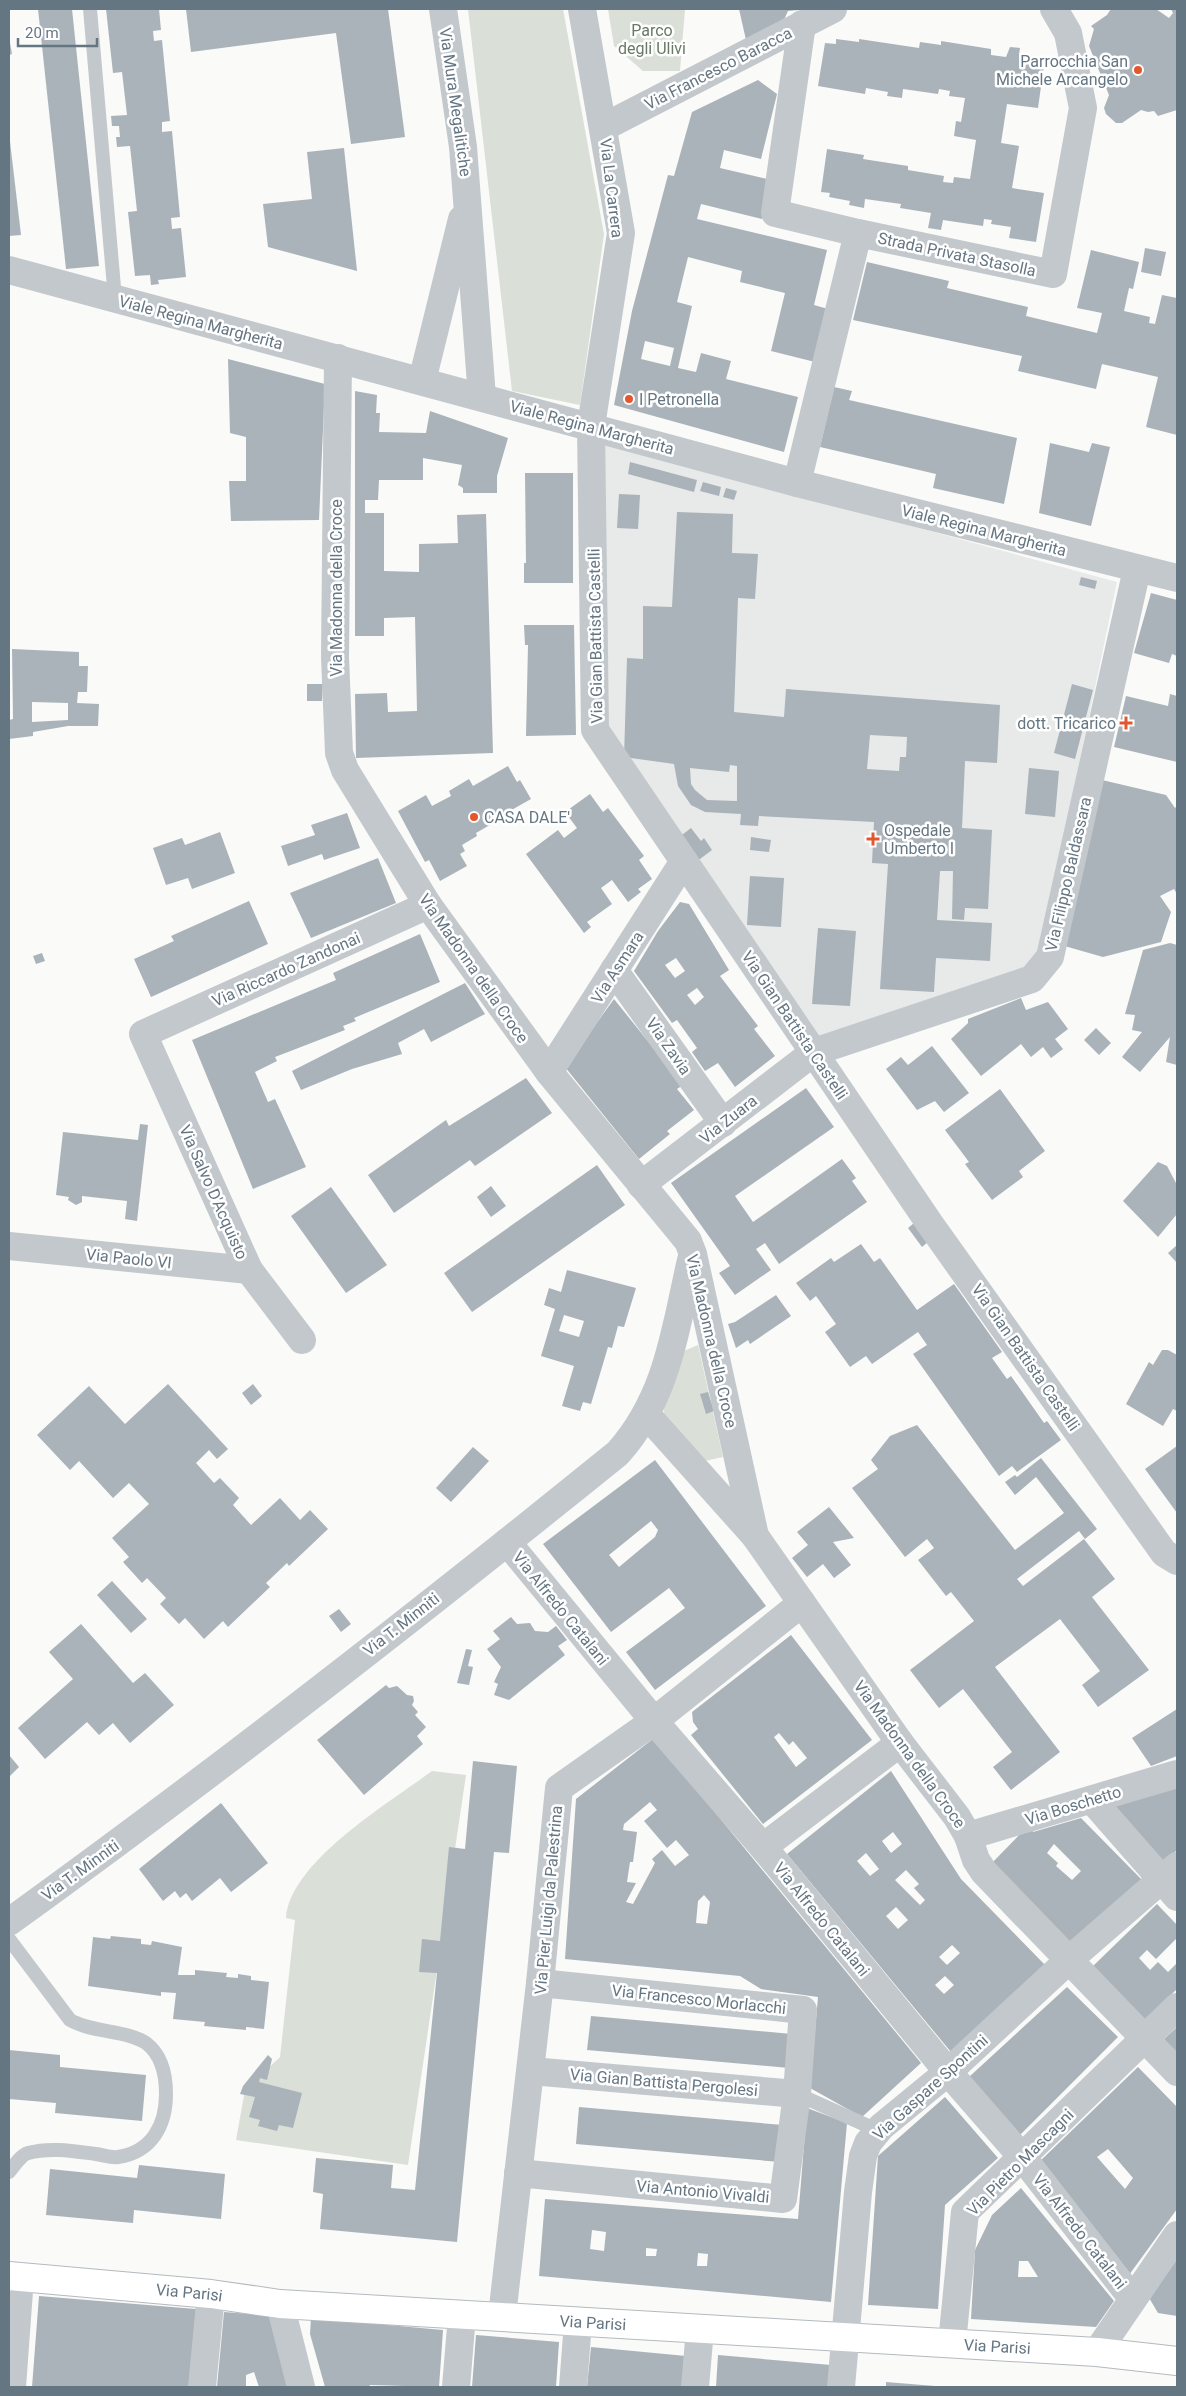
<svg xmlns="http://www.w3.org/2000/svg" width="1186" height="2396" font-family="Roboto,sans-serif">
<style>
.built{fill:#e8e9e9}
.green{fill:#dadfd7}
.building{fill:#aab3b9;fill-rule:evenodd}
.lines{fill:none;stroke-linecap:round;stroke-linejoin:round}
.secondary-casing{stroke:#b3babf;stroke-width:30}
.lane{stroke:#c3c8cc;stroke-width:14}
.street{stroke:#c3c8cc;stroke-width:28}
.secondary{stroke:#fff;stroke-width:28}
.poi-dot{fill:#e4572e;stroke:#fff;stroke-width:2}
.labels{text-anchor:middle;stroke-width:5;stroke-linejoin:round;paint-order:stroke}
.park-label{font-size:16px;fill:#687a64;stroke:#fff}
.poi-label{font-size:16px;fill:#657683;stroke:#fff;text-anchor:start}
.street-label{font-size:16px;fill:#657683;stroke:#fff}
</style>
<rect width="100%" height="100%" fill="#fafaf8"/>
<path class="built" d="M605,442L1117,582L1040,952L1027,969L816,1043L607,726Z"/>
<g class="green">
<path d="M468,9H563L604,234L580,405L512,391Z"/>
<path d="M608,9H685L680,71H643L614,46Z"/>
<path d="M698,1345L723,1457L700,1462L664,1417L663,1398L679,1353Z"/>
<path d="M432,1771L466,1775L408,2165L236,2140L245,2090L280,2057L295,1920L286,1918C290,1862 389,1803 432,1771Z"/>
</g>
<g class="building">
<path d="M38,9H72L99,266L66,269Z"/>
<path d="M106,9H159L161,30L153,31L154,41L162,40L170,121L162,122V132L172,131L180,217L171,218L172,229L181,228L186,277L158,280L159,284L151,285L150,275L135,276L128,212L137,211L130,146L117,147L116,137H120L119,126H112L111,116L127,115L122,72L113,73Z"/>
<path d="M186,9H388L405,137L351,144L336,33L191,52Z"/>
<path d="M739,9H799V10L788,11L783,22L746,40Z"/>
<path d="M1111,9H1156L1169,18L1173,13L1171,9H1177V110L1158,116L1154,111L1148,112L1141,110L1122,123H1116L1106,114L1104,108L1109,95L1089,46L1094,29L1091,26L1107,15Z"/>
<path d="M9,37L12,54L9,55Z"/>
<path d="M836,39L859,42V39L919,48L920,42L941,45V41L991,49V55L1006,57L1010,47L1020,48L1019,54L1045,58L1038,108L1007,104L1001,143L1019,146L1012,188L1044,193L1036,242L1009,238L1011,227L991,224L992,220L984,219L983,226L943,220L941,230L928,228L931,213L900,208L901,204L865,199L864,208L849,205L850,201L829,197L830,193L821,192L827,149L864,155L863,159L908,166V170L944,176L943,182L953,183L954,177L970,179L976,140L954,136L956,121L961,122L965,98L949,96L950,91L939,89L938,94L903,89L902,98L887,96L888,92L866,88L865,94L818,86L825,43L836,44Z"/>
<path d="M758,80L777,94L761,159L724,150L720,168L772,180L762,219L701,204L697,219L827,250L814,305L828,309L815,362L771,351L785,293L740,282L742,271L688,257L677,302L692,306L678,368L696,372L701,353L731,361L726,379L798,397L784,452L614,405L632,311L668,175L674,176L692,112ZM645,341L674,348L670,366L641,359Z"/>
<path d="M9,133L21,235L9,236Z"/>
<path d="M344,148L357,271L268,247L263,204L312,199L307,152Z"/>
<path d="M1145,248L1166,252L1161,276L1141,272Z"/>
<path d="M1091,250L1139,262L1133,289L1129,288L1124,311L1150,317L1149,323L1155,324L1162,295L1177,298V435L1146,427L1158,377L1102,364L1096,389L1018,371L1022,356L853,320L867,262L949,281L947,288L1028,307L1026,316L1097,333L1102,313L1077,308Z"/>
<path d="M228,359L325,384L319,520L231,521L229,481H246V437L230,433Z"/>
<path d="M834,387L852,391L849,400L1017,438L1004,504L933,488L936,474L820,447Z"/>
<path d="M355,391L377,395L376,413H380L379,432L426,433L430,411L508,438L497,476V493H463V488L458,485L462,465L423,458V480H379L378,500H365V513H384V571L419,572V544L458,543L457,515L486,514L493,753L356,758L355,694L387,693L388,712L417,711L415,617L384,618V636H355Z"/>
<path d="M1050,443L1089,452L1092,443L1110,447L1091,526L1039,513Z"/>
<path d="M630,462L697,480L694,492L628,474Z"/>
<path d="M525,473H573V583H524V563H526Z"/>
<path d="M703,482L721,487L719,496L700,491Z"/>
<path d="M726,488L737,491L734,500L723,497Z"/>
<path d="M619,494L640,495L638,529L617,528Z"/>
<path d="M677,512L733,514L732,553L758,554L755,599L738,598L734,712L784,717L786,689L1000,705L997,763L965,761L962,828L992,830L988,909L965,908L964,920L952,919L953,871H940L937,920L992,923L990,961L936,958L934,992L880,989L888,864L872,863L874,822L759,816L758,826L740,825L741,814L705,812L691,805L678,786L674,764L624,757L627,658L643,659V606L672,607ZM870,735L907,737L906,757H900L899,771L867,769ZM730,765L737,766V801L707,800L695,790L691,784L690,768L729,772Z"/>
<path d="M1081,577L1097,581L1095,589L1079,585Z"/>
<path d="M1151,593L1177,600V656L1172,654L1169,663L1134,653Z"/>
<path d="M524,625H574L576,735L526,736L528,645H525Z"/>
<path d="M12,649L79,652V666H88L87,692H78L77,703L99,704L98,726H68L33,732V736L9,739V720L13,719ZM32,702L68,703V720L32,722Z"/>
<path d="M307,684H323L322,701H307Z"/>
<path d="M1072,684L1093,690L1075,759L1054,753Z"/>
<path d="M1170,694L1177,696V762L1114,747L1126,696L1168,706Z"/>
<path d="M508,766L517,782L520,780L531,799L501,816L502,818L476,833L477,836L462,845L465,851L460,854L467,866L440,881L429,860L425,862L398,811L426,795L432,806L451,796L449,791L469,779L473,786Z"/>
<path d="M1029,768L1059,771L1055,817L1025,814Z"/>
<path d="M1102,780L1166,795L1175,808L1177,806V894L1174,889L1160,896L1171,912L1161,942L1103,957L1061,945Z"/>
<path d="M590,794L603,812L608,808L644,856L639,860L652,879L638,889L641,892L628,902L612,880L601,888L612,904L587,922L591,927L584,933L526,854L558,830L564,838L577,828L565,812Z"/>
<path d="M347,813L360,848L324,860L322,854L288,866L281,846L315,835L311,825Z"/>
<path d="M691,828L701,841L704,838L712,850L696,862L678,838Z"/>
<path d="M220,832L235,873L192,889L188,878L166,885L153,848L182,838L185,845Z"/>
<path d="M751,837L771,840L769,852L750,850Z"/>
<path d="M378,858L396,903L311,938L290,893Z"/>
<path d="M750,876L784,878L781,927L747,925Z"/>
<path d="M249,901L268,944L151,997L134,959L174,941L171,936Z"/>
<path d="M680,902L689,904L729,970L720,976L758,1026L754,1029L775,1056L735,1087L718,1063L705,1071L692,1052L697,1048L677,1020L672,1023L634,971L658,931ZM676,958L685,971L675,978L665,965ZM697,988L704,997L695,1005L687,995Z"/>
<path d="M818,928L856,931L850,1006L812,1004Z"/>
<path d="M420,934L440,982L354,1018L356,1021L343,1026L345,1030L275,1057L277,1061L255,1072L268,1102L275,1099L306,1167L253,1189L192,1040L336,980L333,973Z"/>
<path d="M1170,943L1177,945V1065L1166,1062L1170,1037L1140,1072L1122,1057L1142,1032L1132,1030L1135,1015L1125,1014L1143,950Z"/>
<path d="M42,953L45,961L36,964L33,956Z"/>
<path d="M465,983L485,1014L431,1042L424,1029L398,1043L402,1054L352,1069L301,1090L292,1071Z"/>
<path d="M1021,998L1026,1010L1048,1002L1068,1029L1055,1039L1063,1049L1051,1058L1043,1047L1031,1057L1021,1044L981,1076L951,1039L968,1023V1019Z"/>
<path d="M614,999L683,1085L677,1089L694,1110L667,1131L670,1134L639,1159L565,1067Z"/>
<path d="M1096,1028L1111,1043L1099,1055L1084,1040Z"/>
<path d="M932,1046L969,1093L944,1112L935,1101L917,1110L886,1069L901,1057L908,1065Z"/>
<path d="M526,1078L552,1113L475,1166L470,1160L394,1213L368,1175L446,1120L449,1126Z"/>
<path d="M806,1088L834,1127L735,1196L753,1222L842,1159L856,1178L852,1181L867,1202L779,1264L765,1243L756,1249L771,1270L735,1295L719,1273L730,1266L671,1183Z"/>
<path d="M1000,1089L1045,1151L1019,1171L1023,1177L992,1200L965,1164L969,1162L945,1130Z"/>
<path d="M140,1124L148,1125L137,1221L125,1219L127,1201L82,1196V1202L76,1205L68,1200L69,1197L56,1195L63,1132L138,1140Z"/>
<path d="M1158,1162L1167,1166L1177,1185V1214L1158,1237L1123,1201Z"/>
<path d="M597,1165L625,1205L472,1312L444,1273Z"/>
<path d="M491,1186L506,1206L491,1217L477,1197Z"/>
<path d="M331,1187L387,1265L346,1293L291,1216Z"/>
<path d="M914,1223L928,1242L922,1247L908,1228Z"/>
<path d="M861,1244L874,1262L880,1258L917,1310L954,1284L1002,1352L992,1358L1007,1379L1011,1376L1044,1423L1047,1421L1061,1440L1017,1472L1012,1466L999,1476L913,1354L927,1345L918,1332L872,1364L866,1356L850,1367L825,1332L836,1324L816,1296L810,1301L796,1283L831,1258L834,1262Z"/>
<path d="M1177,1245V1263L1168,1253Z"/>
<path d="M567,1270L636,1288L624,1327L618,1326L612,1348L608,1347L591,1404L583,1402L580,1411L562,1406L574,1366L541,1356L555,1309L544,1305L549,1288L561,1292ZM564,1315L584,1321L579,1337L559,1331Z"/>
<path d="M776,1295L791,1316L750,1344L748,1340L736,1348L728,1324L735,1322Z"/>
<path d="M1162,1350H1168L1177,1355V1411L1173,1409L1163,1426L1126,1404L1149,1362L1153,1365Z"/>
<path d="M168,1384L228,1449L217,1459L209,1450L196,1463L214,1483L220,1478L239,1498L233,1505L251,1525L280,1498L300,1520L310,1510L328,1529L289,1566L287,1563L266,1583L270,1587L228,1627L223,1621L204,1639L185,1618L179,1624L160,1604L166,1598L147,1578L142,1583L123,1562L129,1557L112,1538L149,1504L129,1483L113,1498L79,1461L70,1470L37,1435L89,1386L125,1424Z"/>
<path d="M253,1384L262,1396L251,1405L242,1393Z"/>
<path d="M708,1392L714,1411L706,1414L700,1394Z"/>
<path d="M917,1425L1015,1550L1064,1513L1036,1477L1015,1495L1005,1482L1015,1475L1017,1477L1041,1458L1097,1529L1085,1539L1079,1531L1017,1579L1023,1586L1084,1539L1115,1579L1092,1597L1149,1670L1098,1707L1082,1685L1100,1671L1060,1619L995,1667L1060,1752L1011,1790L993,1767L1012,1752L963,1689L939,1708L910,1670L974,1621L951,1592L946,1596L918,1560L934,1548L927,1539L905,1557L852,1488L878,1469L871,1460L890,1436Z"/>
<path d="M1177,1446V1513L1145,1469Z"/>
<path d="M473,1447L489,1461L451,1502L436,1488Z"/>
<path d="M655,1460L766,1606L655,1690L626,1652L685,1608L669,1588L611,1632L543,1544ZM651,1521L658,1530L655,1537L619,1567L609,1555Z"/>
<path d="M829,1507L854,1538L833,1542L851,1565L834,1578L823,1564L807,1577L792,1558L808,1545L797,1532Z"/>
<path d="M112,1581L147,1619L131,1633L97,1595Z"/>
<path d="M339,1609L351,1624L341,1632L329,1616Z"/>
<path d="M511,1617L517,1624L530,1623L535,1631L548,1632L556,1626L567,1640L558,1646L565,1655L509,1700L494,1695L498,1684L494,1682L501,1667L487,1649L500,1639L493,1631Z"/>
<path d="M81,1624L133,1683L145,1673L174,1705L130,1743L113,1723L99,1735L87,1722L45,1759L18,1728L73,1679L49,1652Z"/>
<path d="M791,1635L872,1740L763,1824L691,1735L698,1729L693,1722L692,1712ZM779,1733L789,1745L793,1741L807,1758L796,1767L774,1737Z"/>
<path d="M466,1649L472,1650L468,1666L473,1667L469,1685L457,1683Z"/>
<path d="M386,1685L389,1688L397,1686L407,1695L413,1696L414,1701L412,1705L418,1712L415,1715L426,1727L417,1736L423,1744L364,1795L317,1740Z"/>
<path d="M1177,1709V1756L1151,1766L1132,1738Z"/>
<path d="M654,1738L921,2063L862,2117L810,2088L818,1997L761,1989L740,1976L565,1959L576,1799ZM650,1802L657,1810L644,1821L667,1848L676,1840L689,1855L675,1866L662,1850L652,1859L655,1863L633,1904L626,1902L636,1883L627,1882L630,1862H633L637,1832L623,1830L624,1824ZM704,1895L710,1902L707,1924L696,1923L698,1901Z"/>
<path d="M9,1755L19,1767L9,1777Z"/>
<path d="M473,1761L517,1766L509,1853L494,1852L457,2242L320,2229L323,2194L313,2192L316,2158L393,2165L391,2188L415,2190L437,1973L419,1972L422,1939L440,1941L449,1847L465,1849Z"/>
<path d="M891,1771L961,1879L1047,1967L951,2052L787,1854ZM893,1832L902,1844L891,1853L882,1841ZM866,1853L879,1869L870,1876L857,1861ZM906,1870L919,1884L914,1888L925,1900L920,1905L895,1880ZM896,1907L908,1920L898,1929L886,1916ZM952,1945L960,1953L947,1965L939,1957ZM945,1976L954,1985L944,1994L935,1985Z"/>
<path d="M1177,1781V1850L1163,1863L1110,1806Z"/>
<path d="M221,1803L268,1863L231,1892L220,1878L192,1901L186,1893L180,1898L175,1891L163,1901L139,1869Z"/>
<path d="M1081,1818L1143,1881L1071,1946L990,1865L1023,1831L1032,1828L1033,1832ZM1054,1844L1081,1871L1072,1880L1056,1866L1058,1863L1047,1853Z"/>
<path d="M1157,1904L1177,1925V1938L1156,1959L1147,1950L1139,1958L1150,1970L1158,1962L1168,1972L1177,1963V1989L1143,2022L1091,1968Z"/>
<path d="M111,1936L141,1939V1944L151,1945L152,1941L182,1947L178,1975H195V1970L227,1973L226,1977L238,1978V1974L251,1976V1980L269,1982L264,2029L246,2027V2030L204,2026L205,2022L173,2019L176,1993L161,1992V1996L88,1986L93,1937L110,1939Z"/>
<path d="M1067,1987L1118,2037L1019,2136L969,2077Z"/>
<path d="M591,2016L792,2034L789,2068L587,2050Z"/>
<path d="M1177,2027V2059L1161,2042Z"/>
<path d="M9,2050L60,2055V2067L146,2075L142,2121L55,2113L56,2103L9,2099Z"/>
<path d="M268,2055L272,2059L267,2080L260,2078L259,2082L302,2093L293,2128L279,2125L277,2131L258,2126L260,2120L249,2117L255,2097L240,2094L243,2086Z"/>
<path d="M1138,2067L1177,2107V2209L1129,2275L1037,2164ZM1108,2149L1133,2178L1125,2189L1097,2157Z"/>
<path d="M945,2097L998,2158L945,2205L938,2309L868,2305L878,2156Z"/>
<path d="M579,2107L783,2125L780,2162L576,2144Z"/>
<path d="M807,2108L847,2123L831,2302L539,2276L545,2199L798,2219ZM592,2230L606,2232L604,2251L590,2249ZM646,2248L657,2249L656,2256H646ZM698,2253L708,2254L707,2266H697Z"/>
<path d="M139,2165L225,2174L221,2219L134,2210L133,2223L46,2215L50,2169L137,2178Z"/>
<path d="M1021,2188L1114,2301L1096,2327L971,2319L975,2250L992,2215ZM1019,2261H1028L1038,2277H1018Z"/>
<path d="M1177,2254V2316L1158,2313L1148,2296Z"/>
<path d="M39,2296L196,2309L189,2387H32Z"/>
<path d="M224,2312L276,2316L295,2387H259L254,2372L246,2375V2387H217Z"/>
<path d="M311,2318L443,2330L439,2387L370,2385L369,2387H325L310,2334Z"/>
<path d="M476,2335L559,2342L556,2387H472Z"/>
<path d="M591,2347L686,2356L683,2387H587Z"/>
<path d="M718,2355L831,2365L829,2387H716Z"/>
<path d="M886,2382L935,2386V2387H886Z"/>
</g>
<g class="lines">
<g class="secondary-casing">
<g id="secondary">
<path id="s1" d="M9,2276L211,2294L280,2304L1097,2352L1177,2361"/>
</g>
</g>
<g class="lane">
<path d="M90,9L115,299"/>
<path d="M9,1939L70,2020C93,2033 127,2030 146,2043C162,2055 166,2075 166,2094C166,2125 152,2152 118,2157C111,2158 103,2155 96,2154C73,2151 50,2147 28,2153C21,2155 14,2166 9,2172"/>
<path d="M797,2094L877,2130"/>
</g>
<g class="street">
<path d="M443,9L463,147L482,397"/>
<path d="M582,9L621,233L591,426L595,730L930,1224L1164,1553L1177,1561"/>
<path d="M802,24L775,213L858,233"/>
<path d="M604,127L833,9"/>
<path d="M9,270L797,483L1177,578"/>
<path d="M338,358L335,657L339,753L345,770L428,905L549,1072L688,1241L693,1254L755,1536"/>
<path d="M422,381L462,219"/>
<path d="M797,483L858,233L1053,274L1083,108L1068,33L1054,9"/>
<path d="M614,970L723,1123"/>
<path d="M549,1072L684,861"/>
<path d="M641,1185L814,1052L1032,979L1050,957L1137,569"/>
<path d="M9,1246L249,1270"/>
<path d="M302,1340L249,1270L143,1034L428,905"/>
<path d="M646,1414L755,1536L900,1743L957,1817L968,1836L976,1860L984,1872L1177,2072"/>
<path d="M507,1542L654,1721L763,1847L948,2072L1023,2158L1132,2298"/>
<path d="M1092,1800L1177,1897"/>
<path d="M968,1836L1177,1774"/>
<path d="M763,1847L900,1743"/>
<path d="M9,1922C217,1772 419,1614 618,1453C668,1397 675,1330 691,1260"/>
<path d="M531,2071L797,2094"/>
<path d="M518,2173L783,2199L797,2094L803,2010L540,1983"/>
<path d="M280,2304L301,2387"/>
<path d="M502,2316L540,1983L559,1788L654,1721L802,1603"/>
<path d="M952,2343L965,2212L1177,2007"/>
<path d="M1097,2352L1177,2235"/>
<path d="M12,2387L20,2277"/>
<path d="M202,2387L211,2294"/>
<path d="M456,2387L462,2315"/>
<path d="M573,2387L578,2322"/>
<path d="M695,2387L700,2329"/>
<path d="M841,2387L858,2192L863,2156L868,2143L881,2127L948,2072L1070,1959L1177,1866"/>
</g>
<use href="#secondary" class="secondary"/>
</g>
<g class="poi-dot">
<circle cx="1138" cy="70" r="5"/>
<circle cx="629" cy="399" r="5"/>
<path d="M1123.5 715.5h5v5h5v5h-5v5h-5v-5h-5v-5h5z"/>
<circle cx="474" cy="817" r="5"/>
<path d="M870.5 831.5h5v5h5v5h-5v5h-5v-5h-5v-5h5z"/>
</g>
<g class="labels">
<g class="park-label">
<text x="652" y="36">Parco<tspan x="652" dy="18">degli Ulivi</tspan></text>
</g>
<g class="poi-label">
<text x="1128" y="67" text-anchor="end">Parrocchia San<tspan x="1128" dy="18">Michele Arcangelo</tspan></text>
<text x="639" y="405">I Petronella</text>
<text x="1116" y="729" text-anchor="end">dott. Tricarico</text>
<text x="484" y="823">CASA DALE'</text>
<text x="884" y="836">Ospedale<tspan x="884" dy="18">Umberto I</tspan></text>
</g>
<g class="street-label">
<text transform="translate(718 68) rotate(-27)" y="6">Via Francesco Baracca</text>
<text transform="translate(456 102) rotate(82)" y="6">Via Mura Megalitiche</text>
<text transform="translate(612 188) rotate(83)" y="6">Via La Carrera</text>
<text transform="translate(957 254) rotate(12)" y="6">Strada Privata Stasolla</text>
<text transform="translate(201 322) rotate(15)" y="6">Viale Regina Margherita</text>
<text transform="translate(592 427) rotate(15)" y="6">Viale Regina Margherita</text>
<text transform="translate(984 530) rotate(14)" y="6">Viale Regina Margherita</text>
<text transform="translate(336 588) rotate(-90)" y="6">Via Madonna della Croce</text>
<text transform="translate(595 636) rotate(-91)" y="6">Via Gian Battista Castelli</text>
<text transform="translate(1068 874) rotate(-77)" y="6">Via Filippo Baldassara</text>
<text transform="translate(617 967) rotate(-57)" y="6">Via Asmara</text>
<text transform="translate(474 968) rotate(55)" y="6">Via Madonna della Croce</text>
<text transform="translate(286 969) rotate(-24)" y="6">Via Riccardo Zandonai</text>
<text transform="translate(795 1025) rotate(56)" y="6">Via Gian Battista Castelli</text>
<text transform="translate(669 1046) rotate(55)" y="6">Via Zavia</text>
<text transform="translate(728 1119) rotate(-38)" y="6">Via Zuara</text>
<text transform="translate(214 1192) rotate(66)" y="6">Via Salvo D'Acquisto</text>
<text transform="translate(129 1258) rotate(6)" y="6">Via Paolo VI</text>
<text transform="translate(712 1341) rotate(77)" y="6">Via Madonna della Croce</text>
<text transform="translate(1026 1357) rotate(55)" y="6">Via Gian Battista Castelli</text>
<text transform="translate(561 1608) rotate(51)" y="6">Via Alfredo Catalani</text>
<text transform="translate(401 1624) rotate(-38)" y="6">Via T. Minniti</text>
<text transform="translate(910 1754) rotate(54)" y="6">Via Madonna della Croce</text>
<text transform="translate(1073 1805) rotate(-17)" y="6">Via Boschetto</text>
<text transform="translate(80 1870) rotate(-36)" y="6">Via T. Minniti</text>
<text transform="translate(548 1900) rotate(-85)" y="6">Via Pier Luigi da Palestrina</text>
<text transform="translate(822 1919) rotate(51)" y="6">Via Alfredo Catalani</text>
<text transform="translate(699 1999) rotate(6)" y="6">Via Francesco Morlacchi</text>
<text transform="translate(664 2082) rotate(5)" y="6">Via Gian Battista Pergolesi</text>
<text transform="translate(930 2087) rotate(-42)" y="6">Via Gaspare Spontini</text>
<text transform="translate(1020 2162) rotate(-45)" y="6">Via Pietro Mascagni</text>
<text transform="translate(703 2191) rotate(5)" y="6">Via Antonio Vivaldi</text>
<text transform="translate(1080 2231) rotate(52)" y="6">Via Alfredo Catalani</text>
<text dy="6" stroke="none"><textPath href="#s1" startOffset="181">Via Parisi</textPath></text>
<text dy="6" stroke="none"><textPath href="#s1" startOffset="586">Via Parisi</textPath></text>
<text dy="6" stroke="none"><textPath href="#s1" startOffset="991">Via Parisi</textPath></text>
</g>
</g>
<rect width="1186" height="2396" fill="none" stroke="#657683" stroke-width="20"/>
<path d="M18 38v8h79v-8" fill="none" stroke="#657683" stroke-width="2.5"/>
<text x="25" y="38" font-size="15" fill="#657683" stroke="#ffffff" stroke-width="4" paint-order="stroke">20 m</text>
</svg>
